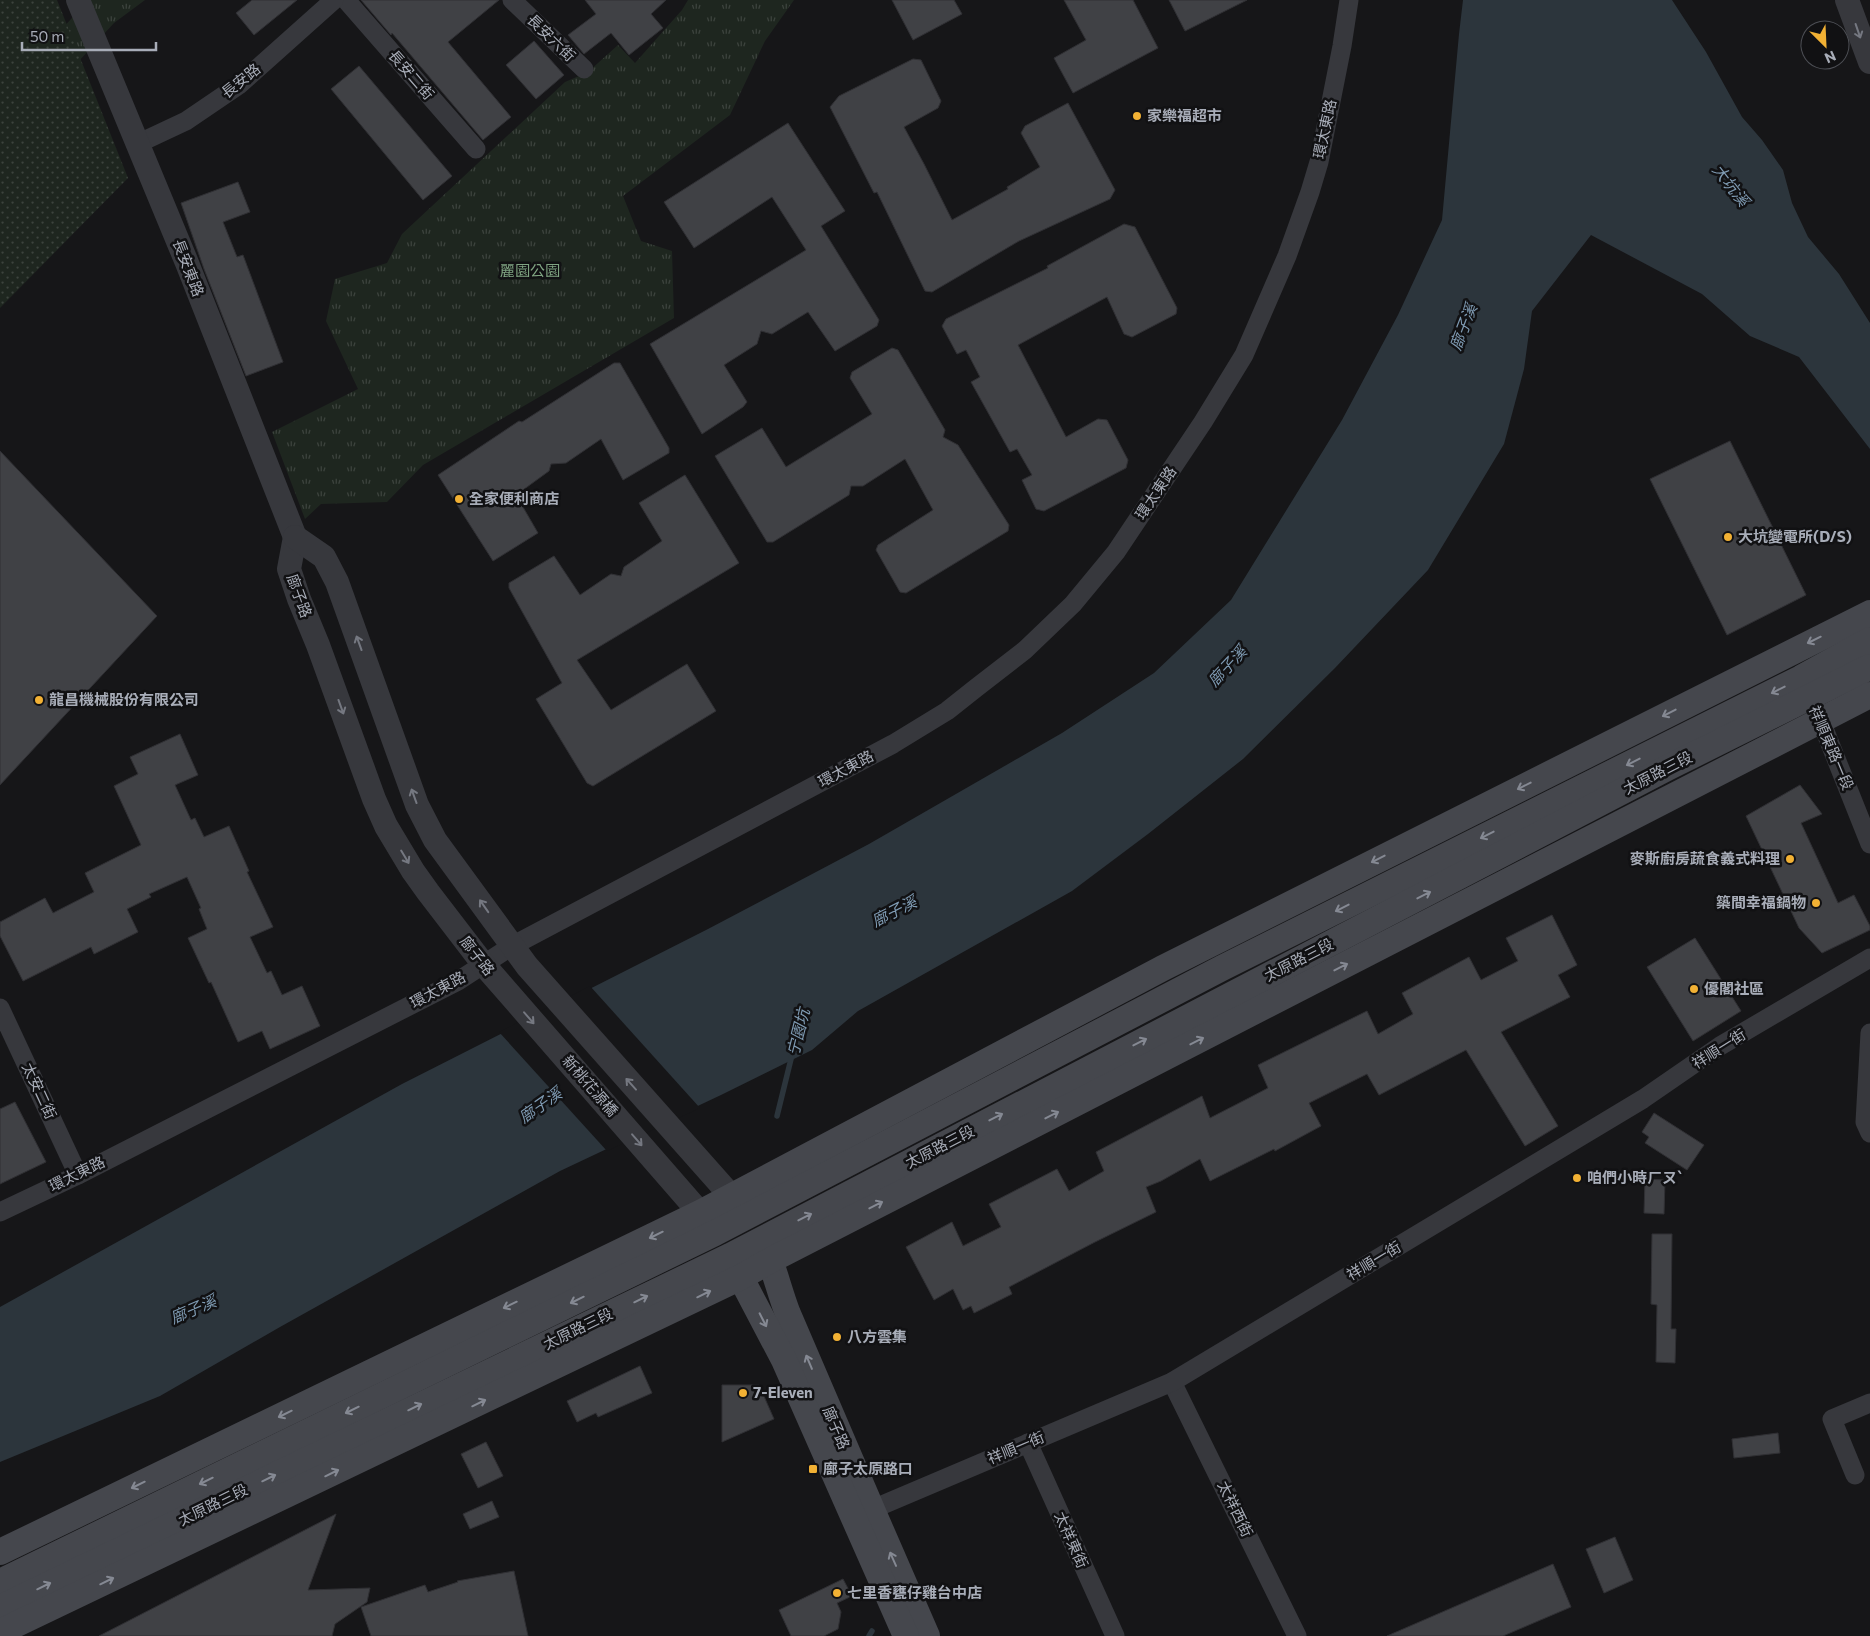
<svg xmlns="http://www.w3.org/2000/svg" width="1870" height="1636" font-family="Commissioner,'Noto Sans TC',sans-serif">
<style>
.park{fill:url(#park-tufts)}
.garden{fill:url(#garden-dots)}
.water{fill:#2c353c}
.pier{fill:#161618}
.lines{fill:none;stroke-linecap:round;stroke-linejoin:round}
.stream{stroke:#2c353c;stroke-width:5.5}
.building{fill:#404145;stroke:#303034}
.minor{stroke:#37383d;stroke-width:19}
.tertiary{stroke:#37383d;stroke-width:24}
.secondary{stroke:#45474d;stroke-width:26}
.oneway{stroke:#757881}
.oneway2{stroke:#858993}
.poi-dot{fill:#f2b134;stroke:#111113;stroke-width:2}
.labels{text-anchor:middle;stroke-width:5;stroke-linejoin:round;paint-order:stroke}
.street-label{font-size:15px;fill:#a8adb8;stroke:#111113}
.poi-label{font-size:15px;font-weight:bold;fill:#a8adb8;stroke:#111113;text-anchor:start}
.park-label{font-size:15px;fill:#7fa381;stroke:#111113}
.water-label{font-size:16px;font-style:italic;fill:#7f9bb3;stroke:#111113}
</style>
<defs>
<pattern id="park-tufts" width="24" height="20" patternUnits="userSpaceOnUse" patternTransform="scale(1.25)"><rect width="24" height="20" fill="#1e261f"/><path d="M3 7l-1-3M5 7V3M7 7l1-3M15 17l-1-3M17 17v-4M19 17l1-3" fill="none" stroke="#3c433d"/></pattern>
<pattern id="garden-dots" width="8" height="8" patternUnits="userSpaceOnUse" patternTransform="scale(1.25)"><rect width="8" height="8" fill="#1e261f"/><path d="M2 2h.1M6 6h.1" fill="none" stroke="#3c433d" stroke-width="1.8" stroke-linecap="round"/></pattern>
</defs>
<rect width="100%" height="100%" fill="#161618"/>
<g class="park">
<path d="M85,0H145L114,23L65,76L59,32L72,18Z"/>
<path d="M688,0H794L765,41L730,115L623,196L641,241L672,251L674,318L423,465L387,502L321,504L305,519L272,432L358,389L326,321L335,279L387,263L402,234L565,82L588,72L618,45L635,63L682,10Z"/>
</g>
<path class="garden" d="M0,0H57L128,178L0,308Z"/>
<path class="water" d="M1463,0H1672L1706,52L1742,117L1762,140L1783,170L1792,203L1808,237L1839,274L1870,323V449L1799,357L1750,336L1702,294L1591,235L1532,311L1524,369L1504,444L1428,570L1335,668L1243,759L1148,834L1072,891L858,1011L812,1050L721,1095L560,1171L280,1327L160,1396L0,1462V1307L402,1084L708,929L869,844L1062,733L1154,673L1231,600L1342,420L1398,315L1442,220L1459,34Z"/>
<path class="pier" d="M590,986L700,1108L607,1151L499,1032Z"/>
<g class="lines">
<g class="stream">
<path d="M777,1116L792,1055"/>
<path d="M869,1636L872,1631"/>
</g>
</g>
<g class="building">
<path d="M252,0H297L254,35L236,13Z"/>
<path d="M361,0H499L448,42L511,117L483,140L392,33L391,35Z"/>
<path d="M585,0H666L651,14L663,28L629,55L611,33L584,54L568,35L596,14Z"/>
<path d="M892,0H954L962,14L913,40Z"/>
<path d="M1064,0H1133L1158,48L1073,93L1054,58L1086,40Z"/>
<path d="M1169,0H1247L1185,31Z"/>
<path d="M534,41L564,75L536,99L506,65Z"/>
<path d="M913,59L921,60L941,101L938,108L904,127L924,164L952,220L1008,189L1007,187L1040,167L1021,133L1025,126L1068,103L1115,190L1110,199L1019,241L932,292L925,291L877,192L874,193L830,107L839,96Z"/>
<path d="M359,66L452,176L423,200L331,89Z"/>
<path d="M788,123L845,211L821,226L879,320L877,326L835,351L808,312L772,334L761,331L757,344L724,365L747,402L743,407L702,434L650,344L806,250L772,197L694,248L664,202Z"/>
<path d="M238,182L250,212L223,222L237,257L243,255L283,362L246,376L204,269L181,203Z"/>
<path d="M1124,224L1135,227L1177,308L1176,314L1132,337L1124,334L1107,297L1018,345L1066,437L1098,419L1107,420L1128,460L1126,468L1044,511L1036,509L1022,480L1032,475L1017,449L1010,452L971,382L980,377L966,350L957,354L942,326L946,319L1048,268L1047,266Z"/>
<path d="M892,348L898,350L945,430L943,437L958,445L1009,525L1008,531L906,593L900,592L876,550L878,545L933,510L905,459L863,486H851L849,495L773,542H767L715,456L762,428L786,467L872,414L850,378L852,372Z"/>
<path d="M614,363H620L669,448V453L623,480L601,439L566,463L551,464L549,471L516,495L538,533L493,561L438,475L519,421L522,422Z"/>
<path d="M1730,441L1806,595L1727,635L1650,479Z"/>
<path d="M0,451L157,616L0,785Z"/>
<path d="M685,475L739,563L577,660L611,710L687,664L716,711L593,786L587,783L536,699L562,683L509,588V583L554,556L580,595L611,574L621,576L624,567L662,541L639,503Z"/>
<path d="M180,734L198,775L175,785L191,820L195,818L204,837L229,826L249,871L247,872L273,927L250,937L267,973L271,971L282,995L302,986L320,1026L270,1049L262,1031L238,1042L211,982L209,983L188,938L207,929L199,909L201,908L187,877L149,894L151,897L127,909L138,932L94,954L91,947L23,981L0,936V922L45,898L53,913L94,892L85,873L141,845L114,786L138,774L130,757Z"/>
<path d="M1800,785L1822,814L1801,823L1838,903L1854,895L1870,926V930L1822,953L1799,928L1746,816Z"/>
<path d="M1552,915L1577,965L1558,975L1570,997L1501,1032L1558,1126L1525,1146L1466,1050L1379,1095L1367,1074L1309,1103L1321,1126L1275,1151L1274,1149L1210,1181L1200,1159L1161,1181L1146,1187L1156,1212L1095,1242L1009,1287L1012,1294L974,1313L971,1306L963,1310L953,1289L934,1300L906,1247L952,1222L963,1246L1001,1227L989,1204L1057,1169L1069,1191L1104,1171L1096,1152L1202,1096L1210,1118L1247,1099L1268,1088L1258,1065L1367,1011L1378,1034L1413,1014L1402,993L1469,957L1481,980L1518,961L1506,938Z"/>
<path d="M1695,938L1741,1011L1693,1041L1647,967Z"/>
<path d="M15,1102L46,1162L0,1184V1109Z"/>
<path d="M1654,1113L1704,1145L1687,1170L1645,1143L1649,1137L1642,1132Z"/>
<path d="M1645,1179L1665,1180L1664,1214L1644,1213Z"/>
<path d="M1652,1234H1672L1671,1329H1676L1675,1363L1656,1362L1657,1305L1651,1304Z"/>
<path d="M640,1366L652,1393L598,1417L596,1413L577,1422L567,1401Z"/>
<path d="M722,1385H759L774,1419L722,1442Z"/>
<path d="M1778,1433L1780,1453L1734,1458L1732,1439Z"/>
<path d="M486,1442L503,1476L478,1488L461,1454Z"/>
<path d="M492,1501L499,1517L470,1529L463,1514Z"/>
<path d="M336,1514L308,1590L370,1588L367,1602L335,1624L332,1636H99Z"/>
<path d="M1615,1537L1633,1580L1604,1593L1586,1549Z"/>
<path d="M1553,1564L1571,1607L1503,1636H1387Z"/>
<path d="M514,1571L528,1636H371L361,1607L425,1585L428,1592L458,1582L457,1581Z"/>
<path d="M843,1579L852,1596L837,1603L841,1612L838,1629L824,1636H791L779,1610Z"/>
</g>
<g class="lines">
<g class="minor">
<path d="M346,0L476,149"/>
<path d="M512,0L584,69"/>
<path d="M137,144L186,121L239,85L334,0"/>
<path d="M1817,711L1870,844"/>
<path d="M0,1008L78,1175"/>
<path d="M1870,1033L1865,1122L1870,1133"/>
<path d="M0,1212L78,1175L458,981L512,946L893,744L947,711L976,688L1025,650L1073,604L1116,552L1203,422L1244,355L1287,256L1310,192L1319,162L1342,46L1349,0"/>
<path d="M1172,1382L1297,1636"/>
<path d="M1028,1443L1115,1636"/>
<path d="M1855,1475L1832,1419L1870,1403"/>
<path d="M861,1514L1172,1382L1643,1099L1720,1046L1870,958"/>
</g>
<g class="tertiary">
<path d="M78,0L187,263L295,537"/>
<path d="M1847,0L1870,62"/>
<path d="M295,537L289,569L299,599L318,645L374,799L386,826L413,871L428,892L484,965L700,1213"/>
<path d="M295,537L324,557L337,582L417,805L435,840L527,966L732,1197"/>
</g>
<g class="secondary">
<path d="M764,1245C774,1267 779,1291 788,1314C834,1421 880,1529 927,1636"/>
<path d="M732,1261L784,1360L906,1636"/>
<path d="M0,1552L700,1213L1163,968L1870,613"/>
<path d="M0,1582L715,1233L1222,968L1801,678L1870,640"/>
<path d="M0,1608L730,1256L1669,767L1870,667"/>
<path d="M0,1632L741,1277L771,1260L1870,695"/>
</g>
</g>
<defs><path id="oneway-shaft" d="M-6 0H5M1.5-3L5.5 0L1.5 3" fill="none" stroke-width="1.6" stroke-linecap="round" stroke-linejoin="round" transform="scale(1.25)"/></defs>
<g class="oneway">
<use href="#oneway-shaft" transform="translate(1858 31) rotate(71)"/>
<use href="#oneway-shaft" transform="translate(359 643) rotate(-110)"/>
<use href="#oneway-shaft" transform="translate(341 707) rotate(70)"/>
<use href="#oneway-shaft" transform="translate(414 796) rotate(-110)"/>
<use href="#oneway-shaft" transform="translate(405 857) rotate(59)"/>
<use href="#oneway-shaft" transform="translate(484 906) rotate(-125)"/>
<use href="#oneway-shaft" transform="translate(529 1018) rotate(49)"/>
<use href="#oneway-shaft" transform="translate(631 1084) rotate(-132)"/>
<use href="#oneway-shaft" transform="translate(637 1140) rotate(49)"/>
</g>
<g class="oneway2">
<use href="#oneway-shaft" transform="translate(1814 640) rotate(154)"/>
<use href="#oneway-shaft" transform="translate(1778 690) rotate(153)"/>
<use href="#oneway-shaft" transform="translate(1669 713) rotate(153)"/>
<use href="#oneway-shaft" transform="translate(1633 762) rotate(153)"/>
<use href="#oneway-shaft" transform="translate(1524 786) rotate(153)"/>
<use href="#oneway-shaft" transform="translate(1487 835) rotate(153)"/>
<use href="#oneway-shaft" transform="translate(1378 859) rotate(153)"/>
<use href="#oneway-shaft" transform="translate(1424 895) rotate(-27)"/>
<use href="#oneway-shaft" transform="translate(1342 908) rotate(153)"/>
<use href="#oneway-shaft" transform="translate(1341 967) rotate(-27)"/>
<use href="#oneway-shaft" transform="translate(1197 1041) rotate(-27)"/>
<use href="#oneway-shaft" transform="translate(1140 1042) rotate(-27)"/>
<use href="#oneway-shaft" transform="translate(1052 1115) rotate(-27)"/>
<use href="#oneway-shaft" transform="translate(996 1117) rotate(-27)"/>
<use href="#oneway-shaft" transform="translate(876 1205) rotate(-27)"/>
<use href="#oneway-shaft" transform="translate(805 1217) rotate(-27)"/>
<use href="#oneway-shaft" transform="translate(656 1235) rotate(154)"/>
<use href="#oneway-shaft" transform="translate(704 1294) rotate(-26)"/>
<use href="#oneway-shaft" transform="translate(641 1299) rotate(-26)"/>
<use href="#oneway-shaft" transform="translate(577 1300) rotate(154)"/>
<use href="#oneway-shaft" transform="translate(510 1305) rotate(154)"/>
<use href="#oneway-shaft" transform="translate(763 1320) rotate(63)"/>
<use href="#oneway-shaft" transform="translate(809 1362) rotate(-113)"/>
<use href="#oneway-shaft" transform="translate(479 1403) rotate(-26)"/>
<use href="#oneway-shaft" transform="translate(415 1407) rotate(-26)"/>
<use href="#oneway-shaft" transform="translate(352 1410) rotate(154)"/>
<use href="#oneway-shaft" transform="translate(285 1414) rotate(154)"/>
<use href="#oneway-shaft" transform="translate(332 1473) rotate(-26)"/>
<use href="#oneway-shaft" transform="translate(269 1478) rotate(-26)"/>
<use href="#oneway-shaft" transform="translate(206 1481) rotate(154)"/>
<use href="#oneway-shaft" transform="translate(138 1485) rotate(154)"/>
<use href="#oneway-shaft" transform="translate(893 1559) rotate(-114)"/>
<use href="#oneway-shaft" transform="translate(107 1581) rotate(-26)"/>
<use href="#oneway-shaft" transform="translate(44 1586) rotate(-26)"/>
</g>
<g class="poi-dot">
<circle cx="1137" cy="116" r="5"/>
<circle cx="459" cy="499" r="5"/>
<circle cx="1728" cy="537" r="5"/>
<circle cx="39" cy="700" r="5"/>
<circle cx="1790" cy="859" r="5"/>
<circle cx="1816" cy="903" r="5"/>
<circle cx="1694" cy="989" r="5"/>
<circle cx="1577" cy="1178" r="5"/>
<circle cx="837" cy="1337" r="5"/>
<circle cx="743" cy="1393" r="5"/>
<rect x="808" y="1464" width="10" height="10" rx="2.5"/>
<circle cx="837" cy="1593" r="5"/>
</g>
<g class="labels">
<g class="street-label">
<text transform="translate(551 38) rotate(44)" y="5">長安六街</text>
<text transform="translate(411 75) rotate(49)" y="5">長安二街</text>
<text transform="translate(241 81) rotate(-39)" y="5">長安路</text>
<text transform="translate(1325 129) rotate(-78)" y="5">環太東路</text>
<text transform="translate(188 268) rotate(69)" y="5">長安東路</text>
<text transform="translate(1156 493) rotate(-56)" y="5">環太東路</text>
<text transform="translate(299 596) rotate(70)" y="5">廍子路</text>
<text transform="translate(1831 748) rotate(67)" y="5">祥順東路一段</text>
<text transform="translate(846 769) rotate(-28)" y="5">環太東路</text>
<text transform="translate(1658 773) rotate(-27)" y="5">太原路三段</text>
<text transform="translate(477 956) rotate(52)" y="5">廍子路</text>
<text transform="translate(1299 960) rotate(-27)" y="5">太原路三段</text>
<text transform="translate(438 990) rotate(-28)" y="5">環太東路</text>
<text transform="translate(1719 1049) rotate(-32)" y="5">祥順一街</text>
<text transform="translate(590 1086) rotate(49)" y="5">新桃花源橋</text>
<text transform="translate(39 1091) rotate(65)" y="5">太安二街</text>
<text transform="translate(940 1147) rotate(-27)" y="5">太原路三段</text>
<text transform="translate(77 1174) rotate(-26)" y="5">環太東路</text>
<text transform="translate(1374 1261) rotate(-31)" y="5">祥順一街</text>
<text transform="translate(578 1329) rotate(-26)" y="5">太原路三段</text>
<text transform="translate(836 1428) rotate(67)" y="5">廍子路</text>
<text transform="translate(1016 1448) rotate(-23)" y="5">祥順一街</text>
<text transform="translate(213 1505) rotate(-26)" y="5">太原路三段</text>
<text transform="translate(1235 1509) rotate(64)" y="5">太祥西街</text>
<text transform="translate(1071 1540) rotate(66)" y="5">太祥東街</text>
</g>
<g class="poi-label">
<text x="1147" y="121">家樂福超市</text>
<text x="469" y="504">全家便利商店</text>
<text x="1738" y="542">大坑變電所(D/S)</text>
<text x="49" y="705">龍昌機械股份有限公司</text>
<text x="1780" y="864" text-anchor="end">麥斯廚房蔬食義式料理</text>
<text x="1806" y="908" text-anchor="end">築間幸福鍋物</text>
<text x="1704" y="994">優閣社區</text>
<text x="1587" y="1183">咱們小時ㄏㄡˋ</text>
<text x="847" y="1342">八方雲集</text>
<text x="753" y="1398">7-Eleven</text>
<text x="823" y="1474">廍子太原路口</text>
<text x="847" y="1598">七里香甕仔雞台中店</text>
</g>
<g class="park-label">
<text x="530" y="276">麗園公園</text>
</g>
<g class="water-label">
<text transform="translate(1731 185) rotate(52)" y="6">大坑溪</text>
<text transform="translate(1463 327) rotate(-69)" y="6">廍子溪</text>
<text transform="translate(1227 666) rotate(-47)" y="6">廍子溪</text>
<text transform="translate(894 911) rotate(-27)" y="6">廍子溪</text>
<text transform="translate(798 1032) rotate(-76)" y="6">宁園坑</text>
<text transform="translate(540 1105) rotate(-35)" y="6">廍子溪</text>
<text transform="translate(193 1309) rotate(-23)" y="6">廍子溪</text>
</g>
</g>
<g transform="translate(1825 45) rotate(156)"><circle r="24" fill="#111113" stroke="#4d4f55"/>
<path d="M0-4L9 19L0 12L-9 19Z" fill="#f2b134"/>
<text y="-8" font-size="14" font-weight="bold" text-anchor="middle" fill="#a8adb8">N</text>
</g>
<path d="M22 42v8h134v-8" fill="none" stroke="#a8adb8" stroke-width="2.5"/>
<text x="30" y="42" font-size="15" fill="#a8adb8" stroke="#111113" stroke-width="4" paint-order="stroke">50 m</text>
</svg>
